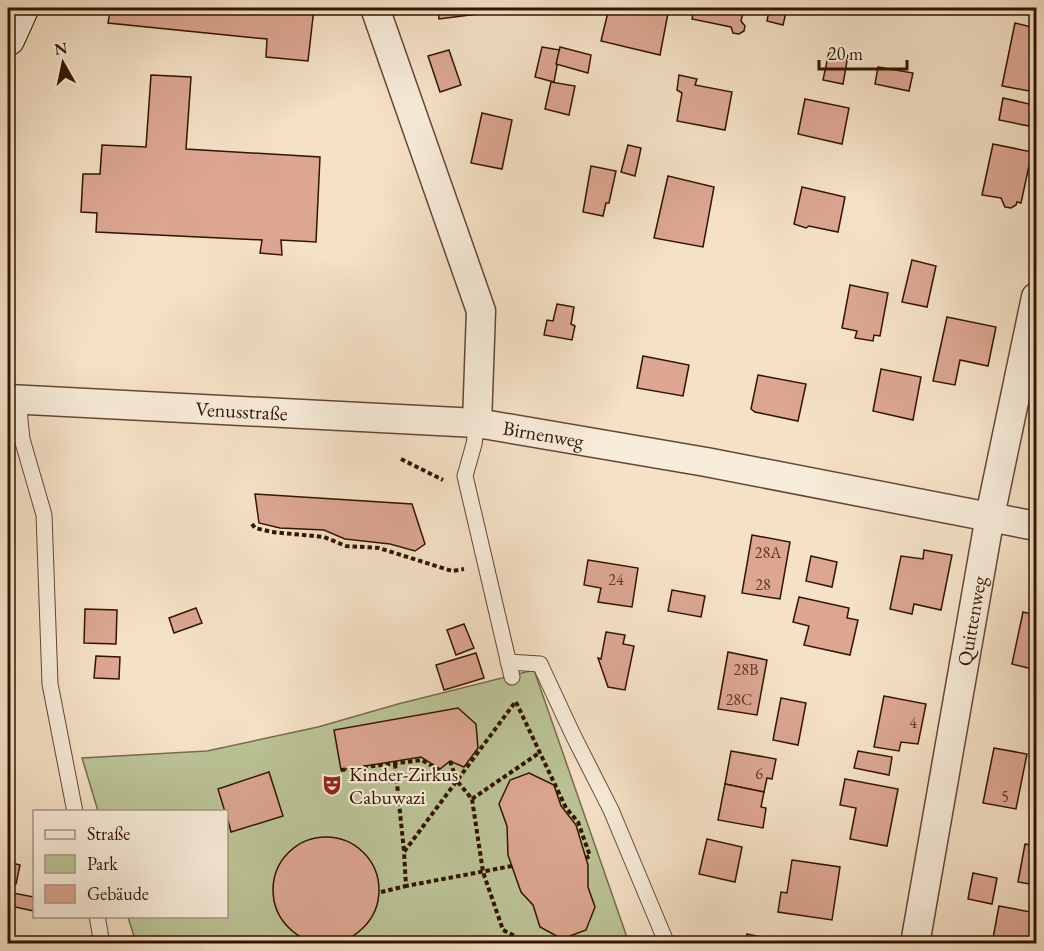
<svg xmlns="http://www.w3.org/2000/svg" width="1044" height="951" font-family="'EB Garamond',serif">
<style>
.green{fill:#bbc396;stroke:#776c4c;stroke-width:1.5}
.building{fill:#dca691;stroke:#331401;stroke-width:1.5}
.lines{fill:none;stroke-linecap:round;stroke-linejoin:round}
.lane-casing{stroke:#644732;stroke-width:17}
.street-casing{stroke:#644732;stroke-width:31}
.secondary-casing{stroke:#331401;stroke-width:35}
.path{stroke:#331401;stroke-width:4;stroke-dasharray:4.5 3;stroke-linecap:butt}
.lane{stroke:#f8ecda;stroke-width:15}
.street{stroke:#f8ecda;stroke-width:28}
.secondary{stroke:#f8ecda;stroke-width:33}
.labels{text-anchor:middle;stroke-width:4.5;stroke-linejoin:round;paint-order:stroke}
.number-label{font-size:16px;fill:#5d3825}
.street-label{font-size:20px;fill:#331401;stroke:#f8ecda}
.poi-label{font-size:20px;fill:#331401;stroke:#f8ecda;text-anchor:start}
</style>
<rect width="100%" height="100%" fill="#f5e1c6"/>
<filter id="stains"><feTurbulence type="fractalNoise" baseFrequency=".00333" numOctaves="4"/><feColorMatrix values="0 0 0 0 .2 0 0 0 0 .09 0 0 0 0 .02 0 0 0 .5 -.17"/></filter>
<radialGradient id="worn" r=".72"><stop offset=".6" stop-color="#630" stop-opacity="0"/><stop offset="1" stop-color="#630" stop-opacity=".3"/></radialGradient>
<path class="green" d="M534,670L629,943H136L128,917L226,916V812L98,811L82,758L207,751L318,727L398,704Z"/>
<g class="building">
<path d="M90,8H314L308,61L266,57L267,39L108,23L110,11L90,9Z"/>
<path d="M438,8H476L477,14L439,19Z"/>
<path d="M609,8H669L660,55L601,41Z"/>
<path d="M694,8H744L741,21L745,26L744,31L739,34L733,33L731,27L692,19Z"/>
<path d="M765,8H787L783,25L767,21L769,11L765,10Z"/>
<path d="M1015,23L1036,28V71H1034L1029,91L1002,86Z"/>
<path d="M542,47L560,50L554,82L535,77Z"/>
<path d="M560,47L591,55L588,73L556,64Z"/>
<path d="M449,50L461,85L440,92L428,56Z"/>
<path d="M829,52L848,55L843,84L823,80Z"/>
<path d="M878,67L913,73L909,91L875,84Z"/>
<path d="M151,75L191,77L186,149L320,157L316,242L281,240L282,255L260,253L262,240L96,232L97,213L81,212L83,174H100L102,145L146,147Z"/>
<path d="M679,75L697,79L695,85L732,92L725,130L677,121L682,93L677,90Z"/>
<path d="M551,82L575,86L569,115L545,109Z"/>
<path d="M1003,98L1034,105L1029,126L999,120Z"/>
<path d="M805,99L849,108L842,144L798,134Z"/>
<path d="M482,113L512,120L502,169L471,163Z"/>
<path d="M993,144L1032,152L1021,203L1017,202L1016,205L1011,208L1005,207L1001,198L982,195Z"/>
<path d="M628,145L641,148L635,176L621,172Z"/>
<path d="M591,166L616,171L609,203H606L603,216L583,212Z"/>
<path d="M668,176L714,187L703,247L654,238Z"/>
<path d="M802,187L845,197L838,232L809,226L806,228L794,224Z"/>
<path d="M912,260L936,266L927,307L902,302Z"/>
<path d="M850,285L888,293L880,336L874,335L873,341L855,338L857,331L842,328Z"/>
<path d="M557,304L574,307L571,324L575,326L572,340L544,335L547,320L553,321Z"/>
<path d="M947,317L996,327L988,366L960,360L955,385L933,381Z"/>
<path d="M643,356L689,365L683,396L637,388Z"/>
<path d="M881,369L921,377L913,420L873,411Z"/>
<path d="M758,375L806,384L798,421L755,412L751,409Z"/>
<path d="M255,494L412,504L425,544L415,551L390,544L345,539L324,530L280,528L259,523Z"/>
<path d="M752,535L790,542L780,599L742,593Z"/>
<path d="M924,550L952,555L941,610L914,604L912,614L890,609L901,556L923,559Z"/>
<path d="M811,556L837,562L832,587L806,581Z"/>
<path d="M588,560L638,568L632,607L598,602L601,588L584,585Z"/>
<path d="M672,590L705,596L701,617L668,611Z"/>
<path d="M799,597L849,608L847,618L858,620L850,655L804,645L809,626L793,622Z"/>
<path d="M196,608L202,623L174,633L169,618Z"/>
<path d="M85,609L117,610L116,644L84,643Z"/>
<path d="M1023,612L1036,615V670L1012,664Z"/>
<path d="M464,624L474,648L456,655L447,630Z"/>
<path d="M606,632L625,635L623,644L634,646L625,690L608,687L598,658L601,659Z"/>
<path d="M728,652L767,660L757,715L718,709Z"/>
<path d="M476,653L484,678L444,690L436,665Z"/>
<path d="M96,656L120,657L119,679L94,678Z"/>
<path d="M884,696L926,704L918,744L901,742L899,751L874,747Z"/>
<path d="M781,698L806,703L798,745L773,740Z"/>
<path d="M458,708L476,724L478,748L464,767L450,761L440,769L421,757L341,770L334,730Z"/>
<path d="M994,748L1027,754L1016,809L983,803Z"/>
<path d="M731,751L776,759L772,779L767,778L764,792L725,784Z"/>
<path d="M858,751L892,757L889,775L854,768Z"/>
<path d="M269,772L283,816L231,832L226,812H225L218,789Z"/>
<path d="M529,773L554,785L561,806L576,825L588,865V887L595,907L586,930L562,939L540,927L533,905L521,892L508,855L507,826L499,804L510,780Z"/>
<path d="M845,779L898,789L887,846L850,839L856,808L840,805Z"/>
<path d="M725,784L764,792L761,807L766,808L763,828L718,820Z"/>
<circle cx="326" cy="890" r="53"/>
<path d="M707,839L742,847L735,882L699,874Z"/>
<path d="M1025,844L1036,846V885L1018,882Z"/>
<path d="M792,860L840,867L832,920L778,912L781,892L787,893Z"/>
<path d="M8,862L20,865L16,884L8,883Z"/>
<path d="M973,873L997,878L992,904L968,899Z"/>
<path d="M13,893L34,897V911L10,906Z"/>
<path d="M999,906L1036,913V944L993,938Z"/>
<path d="M747,934L786,942V944H745Z"/>
<path d="M507,937L521,944H487Z"/>
</g>
<g class="lines">
<g class="lane-casing">
<g id="lane">
<path d="M18,400L22,439L44,515L50,684L75,812"/>
<path d="M477,423L474,444L465,476L512,677"/>
<path d="M508,662L540,664L573,735L611,810L667,944"/>
<path d="M97,916L102,944"/>
</g>
</g>
<g class="street-casing">
<g id="street">
<path d="M375,8L481,311L477,423"/>
<path id="s1" d="M8,399L477,423L706,462L1036,526"/>
<path id="s2" d="M915,944L990,516L1036,297"/>
</g>
</g>
<g class="secondary-casing">
<path id="secondary" d="M8,39L22,8"/>
</g>
<g class="path">
<path d="M401,459L443,480"/>
<path d="M252,524L255,528L272,532L324,537L346,546L379,548L452,571L464,569"/>
<path d="M516,702L566,808L578,822L590,856L586,858"/>
<path d="M450,761L457,781L472,799L483,872L503,930L530,944"/>
<path d="M395,764L404,851"/>
<path d="M341,770L422,760L456,780"/>
<path d="M472,799L539,753"/>
<path d="M512,866L406,886L404,852L516,701"/>
<path d="M381,892L406,886"/>
</g>
<use href="#lane" class="lane"/>
<use href="#street" class="street"/>
<use href="#secondary" class="secondary"/>
</g>
<defs>
<g id="theatre-bare" transform="scale(1.62)"><path d="M-5-5.5Q0-4 5-5.5V0Q5 5 0 6Q-5 5-5 0ZM-3.3-2.5H-1v1.5H-3.3ZM1-2.5H3.3v1.5H1ZM-2.8 1Q0 5.5 2.8 1Z" fill="#8f2418" stroke="#f8ecda" stroke-width="2.5" paint-order="stroke"/></g>
</defs>
<g fill-rule="evenodd">
<use href="#theatre-bare" x="332" y="785"/>
</g>
<g class="labels">
<g class="number-label">
<text x="768" y="558">28A</text>
<text x="616" y="585">24</text>
<text x="763" y="590">28</text>
<text x="746" y="675">28B</text>
<text x="739" y="705">28C</text>
<text x="913" y="728">4</text>
<text x="759" y="779">6</text>
<text x="1005" y="802">5</text>
</g>
<g class="street-label">
<text dy="7" stroke="none"><textPath href="#s1" startOffset="234">Venusstraße</textPath></text>
<text dy="7" stroke="none"><textPath href="#s1" startOffset="537">Birnenweg</textPath></text>
<text dy="7" stroke="none"><textPath href="#s2" startOffset="328">Quittenweg</textPath></text>
</g>
<g class="poi-label">
<text x="349" y="781">Kinder-Zirkus<tspan x="349" dy="23">Cabuwazi</tspan></text>
</g>
</g>
<rect width="1044" height="951" fill="none" stroke="#f5e1c6" stroke-width="30"/>
<rect x="9" y="9" width="1026" height="933" fill="none" stroke="#331401" stroke-width="3"/>
<rect x="15" y="15" width="1014" height="921" fill="none" stroke="#331401" stroke-width="1.5"/>
<rect x="33" y="810" width="195" height="108" fill="#f8ecda" stroke="#a99683" stroke-width="1.5"/>
<rect x="45" y="830" width="30" height="9" fill="#f8ecda" stroke="#a99683" stroke-width="1.5"/>
<text x="87" y="840" font-size="18" fill="#331401">Straße</text>
<rect x="45" y="855" width="30" height="18" fill="#bbc396" stroke="#a99683" stroke-width="1.5"/>
<text x="87" y="870" font-size="18" fill="#331401">Park</text>
<rect x="45" y="885" width="30" height="18" fill="#dca691" stroke="#a99683" stroke-width="1.5"/>
<text x="87" y="900" font-size="18" fill="#331401">Gebäude</text>
<g transform="translate(63 63) rotate(351)" stroke="#f8ecda" stroke-width="4.5" paint-order="stroke">
<path d="M0-4.5L10 22L0 15L-10 22Z" fill="#331401"/>
<text y="-9" font-size="16" font-weight="bold" text-anchor="middle" fill="#331401">N</text>
</g>
<path d="M819 60v9h88v-9" fill="none" stroke="#331401" stroke-width="3"/>
<text x="828" y="60" font-size="18" fill="#331401" stroke="#f8ecda" stroke-width="4.5" paint-order="stroke">20 m</text>
<rect width="100%" height="100%" filter="url(#stains)"/>
<rect width="100%" height="100%" fill="url(#worn)"/>
</svg>
